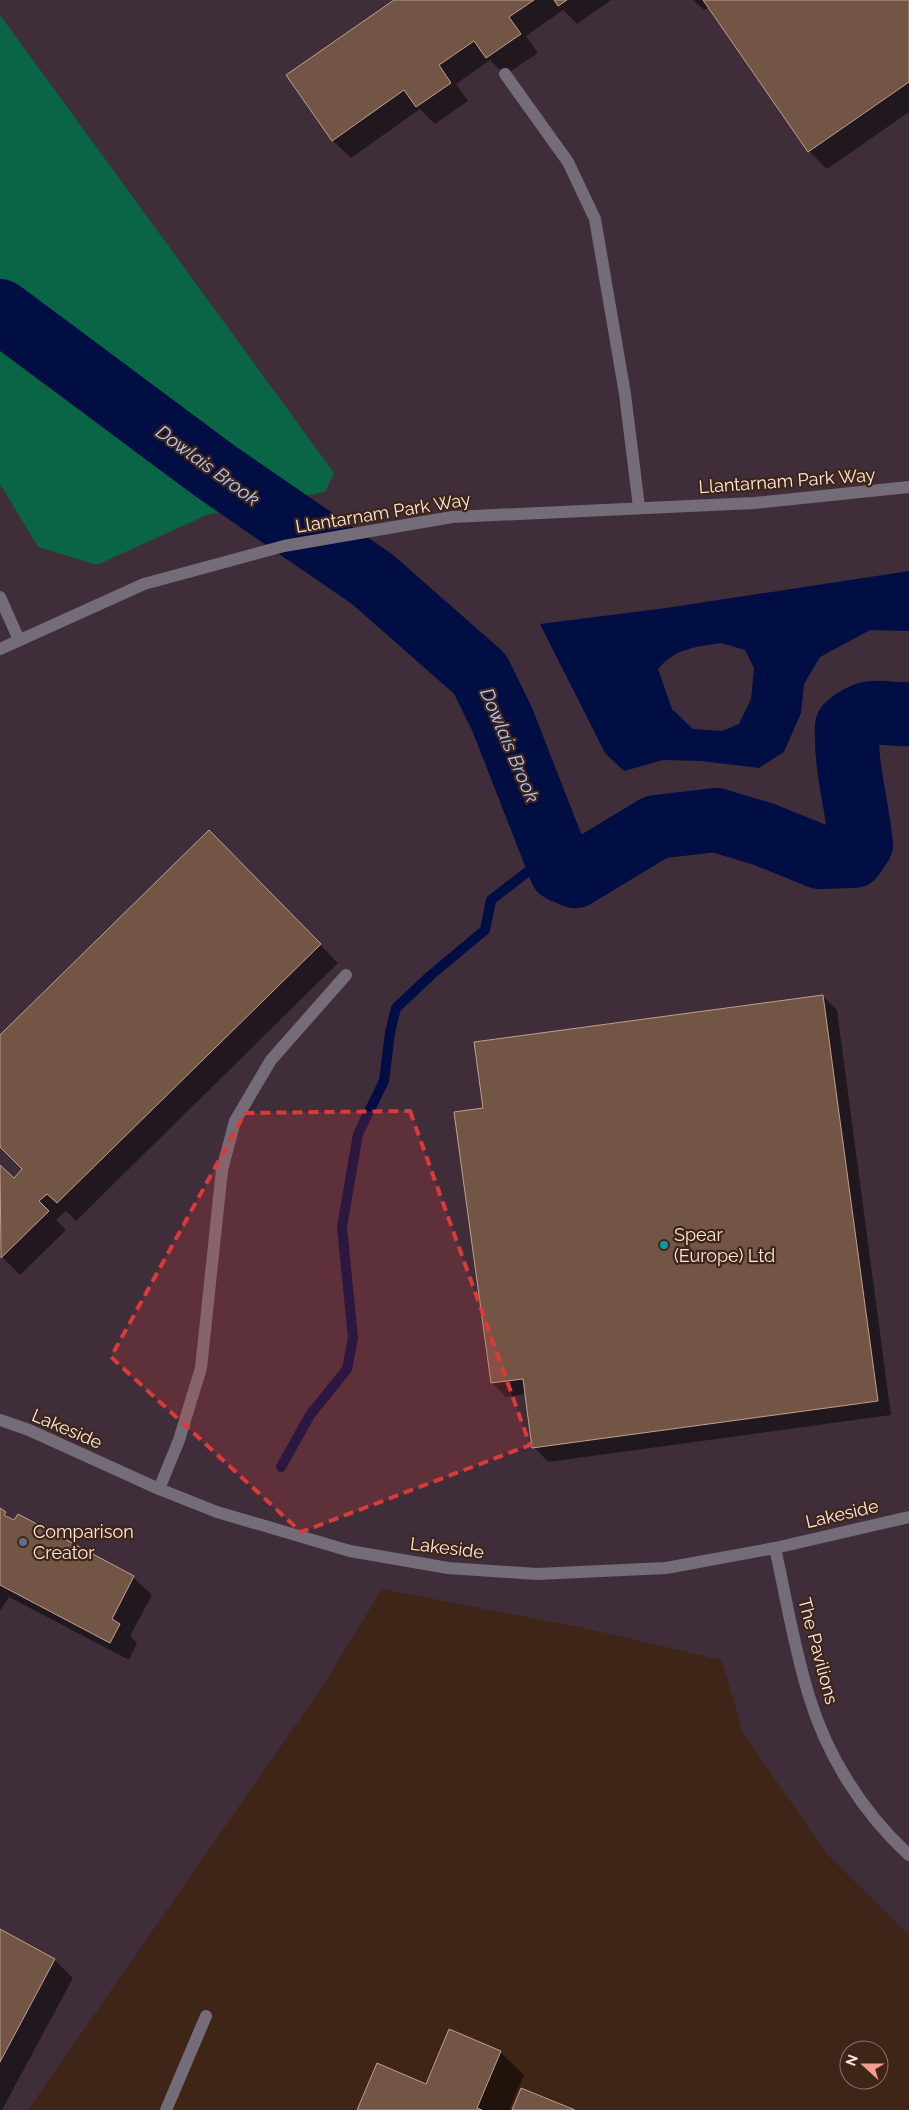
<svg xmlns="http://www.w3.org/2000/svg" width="909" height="2110" font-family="Raleway,sans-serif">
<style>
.industrial{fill:#3f2e3a}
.green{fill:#0a6547}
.water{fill:#010e43;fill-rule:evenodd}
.shadow{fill:#0007}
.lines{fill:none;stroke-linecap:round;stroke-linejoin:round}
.stream{stroke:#010e43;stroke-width:10}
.river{stroke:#010e43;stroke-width:64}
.building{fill:#735546;stroke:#c09f8e}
.service{stroke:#746d79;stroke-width:12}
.minor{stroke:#746d79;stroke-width:12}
.tertiary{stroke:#746d79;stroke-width:12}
.marked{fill:#da3b3a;fill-opacity:0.2;stroke:#da3b3a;stroke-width:4;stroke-dasharray:10 6;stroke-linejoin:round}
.culture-dot{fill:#0f9aa8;stroke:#3f2518;stroke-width:2}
.service-dot{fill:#5c6f8a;stroke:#3f2518;stroke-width:2}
.labels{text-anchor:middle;stroke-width:4.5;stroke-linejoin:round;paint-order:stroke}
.street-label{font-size:18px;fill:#fbe9e0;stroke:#3f2518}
.poi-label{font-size:18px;fill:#fbe9e0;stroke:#3f2518;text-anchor:start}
.water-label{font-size:19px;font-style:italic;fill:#afcafe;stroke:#3f2518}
</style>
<rect width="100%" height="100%" fill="#3f2518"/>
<path class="industrial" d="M0,0H909V1935L827,1854L743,1733L722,1660L584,1628L382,1589L324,1684L28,2110H0V484L38,547L97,565L207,515L325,492L0,15Z"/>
<path class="green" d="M0,15L334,473L325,492L207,515L97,565L38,547L0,484Z"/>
<path class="water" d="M909,571V631L870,630L820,657L804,684L801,713L784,752L759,768L701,761L663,760L624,771L605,753L540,624L666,608ZM721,643L745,650L754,668L751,699L739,724L722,731L693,729L672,709L658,669C675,648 696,647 721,643Z"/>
<g class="shadow">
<path d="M396,0H611L577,24L563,10L526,36L538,53L505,75L490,60L456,84L468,101L435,124L420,109L351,158L332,140Z"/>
<path d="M693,0H909V112L827,169L809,151L709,7L704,10Z"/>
<path d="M227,850L338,963L76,1221L66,1211L56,1220L66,1230L20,1275L0,1255V1166L14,1180L24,1169L0,1145V1037Z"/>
<path d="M823,996L837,1010L891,1415L548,1462L534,1447L526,1394L506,1397L492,1383L484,1110Z"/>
<path d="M0,1510L15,1522L133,1577L152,1595L130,1636L137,1643L129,1660L9,1597L0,1611Z"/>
<path d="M0,1931L55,1960L73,1978L2,2110H0Z"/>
<path d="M500,2052L524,2075L509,2110H358L426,2085Z"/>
</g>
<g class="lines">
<path class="stream" d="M281,1467L310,1415L347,1369L353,1338L342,1227L358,1134L384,1081L390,1033L396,1008L431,975L485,930L491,900L553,852"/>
<path class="river" d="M0,311L215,471L372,579L480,674L502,719L561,870L575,876L656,827L716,820L763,834L820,857L853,856L861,844C857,804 845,766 847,726C873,704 880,716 909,714"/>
</g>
<g class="building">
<path d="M394,0H534L509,17L521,34L486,58L474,41L439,65L451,83L416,107L404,90L332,141L286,75Z"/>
<path d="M554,0H567L558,6Z"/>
<path d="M703,0H909V82L808,152Z"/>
<path d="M209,830L321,944L57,1203L47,1194L39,1201L49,1211L1,1258L0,1165L14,1178L22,1169L0,1147V1035Z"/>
<path d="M823,995L878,1401L532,1448L523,1379L491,1383L454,1112L483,1108L474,1042Z"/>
<path d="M0,1508L6,1512L4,1515L14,1520L18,1514L134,1576L112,1619L120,1624L110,1643L0,1585Z"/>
<path d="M0,1929L55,1959L0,2062Z"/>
<path d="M449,2029L501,2051L477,2108L482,2110H357L377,2063L426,2084Z"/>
<path d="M521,2088L575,2110H512Z"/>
</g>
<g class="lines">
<g class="service">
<path d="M0,597L19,640"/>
<path d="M166,2110L206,2016"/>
</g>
<g class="minor">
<path d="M505,74L568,162L595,219L625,394L639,507"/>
<path d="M0,1420L29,1430L159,1489L217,1512L350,1551L448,1568L537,1574L666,1568L775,1548L909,1517"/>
<path d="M159,1489L179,1440L201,1368L222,1170L235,1121L271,1060L346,975"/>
<path d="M775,1548C786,1597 794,1648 809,1696C827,1756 863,1813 909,1855"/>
</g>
<path class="tertiary" d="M0,649L144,584L284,546L452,517L754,503L909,487"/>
</g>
<path class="marked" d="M410,1111L530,1445L301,1532L111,1357L245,1113Z"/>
<circle class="culture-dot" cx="664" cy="1245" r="5"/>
<circle class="service-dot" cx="23" cy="1542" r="5"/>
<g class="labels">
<g class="street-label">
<text transform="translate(787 481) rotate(-4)" y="6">Llantarnam Park Way</text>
<text transform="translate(383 513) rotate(-9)" y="6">Llantarnam Park Way</text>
<text transform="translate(67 1429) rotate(23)" y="6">Lakeside</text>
<text transform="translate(842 1514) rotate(-13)" y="6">Lakeside</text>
<text transform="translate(447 1548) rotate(7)" y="6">Lakeside</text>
<text transform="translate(818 1651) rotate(75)" y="6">The Pavilions</text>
</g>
<g class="poi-label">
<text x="674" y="1241">Spear<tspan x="674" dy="21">(Europe) Ltd</tspan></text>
<text x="33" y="1538">Comparison<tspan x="33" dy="21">Creator</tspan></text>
</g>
<g class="water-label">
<text transform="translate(208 465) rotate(36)" y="7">Dowlais Brook</text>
<text transform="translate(510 745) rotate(67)" y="7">Dowlais Brook</text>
</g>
</g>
<g transform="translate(864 2065) rotate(291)"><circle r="24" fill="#3f2518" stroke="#8a7368"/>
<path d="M0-4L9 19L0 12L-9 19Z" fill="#f59c92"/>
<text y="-8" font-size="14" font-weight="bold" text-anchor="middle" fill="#fbe9e0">N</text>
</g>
</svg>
